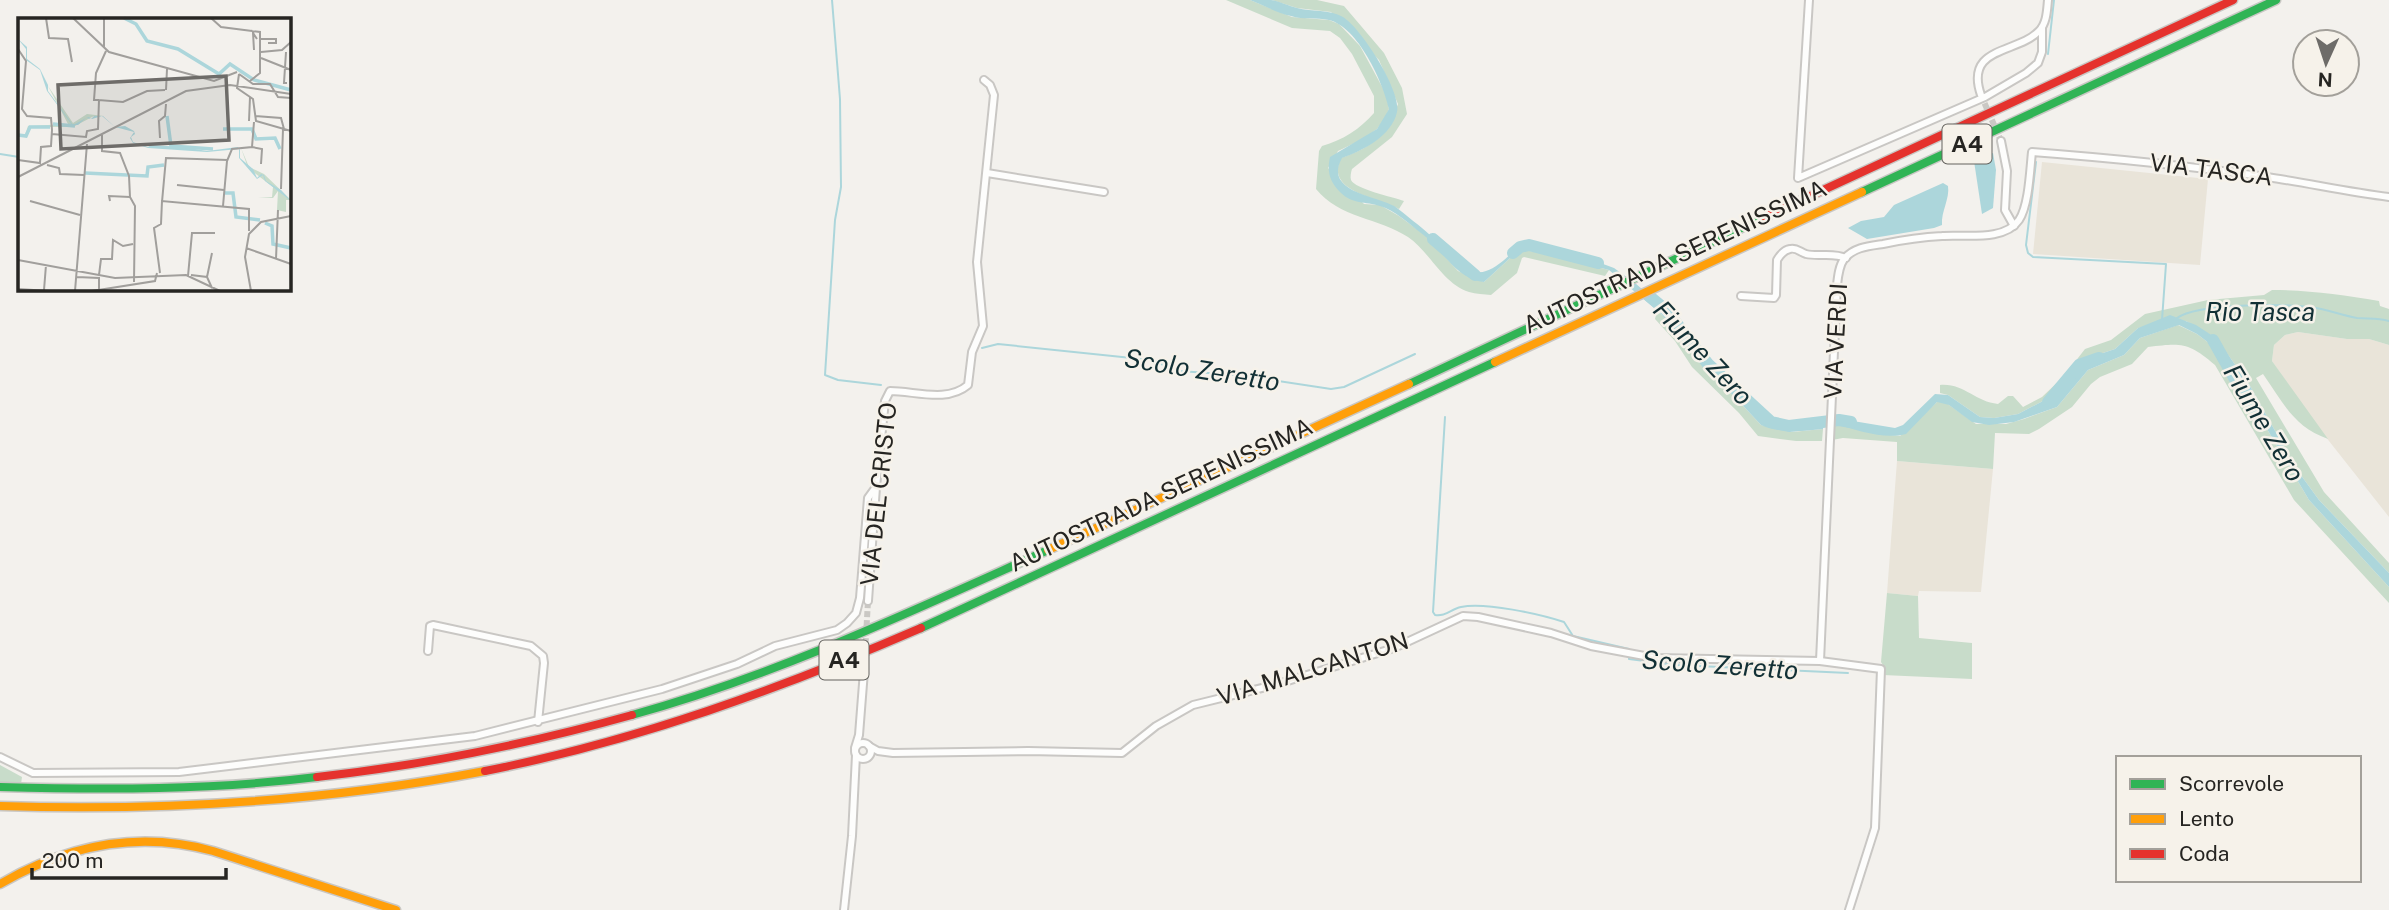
<svg xmlns="http://www.w3.org/2000/svg" width="2389" height="910" font-family="'Public Sans',sans-serif">
<style>
.built{fill:#e9e4d9}
.green{fill:#c8dcca}
.water{fill:#acd6db}
.lines{fill:none;stroke-linecap:round;stroke-linejoin:round}
.stream{stroke:#acd6db;stroke-width:2}
.river{stroke:#acd6db;stroke-width:12}
.street-tunnel{stroke:#cac8c4;stroke-width:6;stroke-dasharray:6 3;stroke-linecap:butt}
.street-casing{stroke:#c9c7c4;stroke-width:10}
.fast-casing{stroke:#c9c7c4;stroke-width:11}
.slow-casing{stroke:#c9c7c4;stroke-width:11}
.jam-casing{stroke:#c9c7c4;stroke-width:11}
.street{stroke:#fdfdfc;stroke-width:6}
.fast{stroke:#30b455;stroke-width:8}
.slow{stroke:#ff9f0a;stroke-width:8}
.jam{stroke:#e5322d;stroke-width:8}
.labels{text-anchor:middle;stroke-width:5;stroke-linejoin:round;paint-order:stroke}
.shield{fill:#f6f2ea;stroke:#64625e;stroke-width:2}
.shield-label{font-size:23px;font-weight:bold;fill:#262522}
.street-label{font-size:24px;fill:#262522;stroke:#f6f2ea}
.water-label{font-size:26px;font-style:italic;fill:#123035;stroke:#f6f2ea}
.inset-river{fill:none;stroke:#acd6db;stroke-width:3.5}
.inset-road{fill:none;stroke:#a19f9c;stroke-width:2}
.view{fill:#6e6c69;fill-opacity:0.15;stroke:#6e6c69;stroke-width:3.5}
.inset-edge{fill:none;stroke:#262522;stroke-width:3.5}
</style>
<rect width="100%" height="100%" fill="#f3f1ed"/>
<g class="built">
<path d="M2042,162L2208,179L2200,265L2033,254Z"/>
<path d="M2298,332L2347,339H2369L2389,345V517L2314,422L2272,361L2274,345L2285,335Z"/>
<path d="M1897,461L1993,469L1981,592L1919,591L1918,596L1887,593Z"/>
</g>
<g class="green">
<path d="M1226,0H1250L1292,17L1329,20L1339,24L1360,46L1386,94L1389,109L1385,118L1377,129L1363,139L1338,151L1328,168L1364,204L1380,205L1399,216L1426,236L1458,271L1484,282L1520,249L1567,259L1609,270L1605,276L1524,257L1522,258L1517,273L1491,295C1484,294 1476,294 1469,292C1442,283 1430,252 1408,237C1379,218 1339,218 1316,189L1319,151L1322,146C1343,140 1360,129 1374,113V96L1352,54L1340,38L1330,31L1292,28Z"/>
<path d="M1272,0H1317L1344,6L1384,53L1402,88L1407,114L1392,137L1352,169C1351,172 1350,177 1351,180C1355,189 1393,197 1404,201L1399,209C1380,198 1324,192 1341,158C1375,146 1385,136 1398,104L1379,60L1331,12L1297,8Z"/>
<path d="M2272,290C2309,290 2343,295 2379,301L2380,306L2389,309V345L2369,339H2347L2298,332L2285,335L2274,345L2272,361L2328,439C2293,427 2283,402 2263,374L2256,378L2324,492L2389,563V573L2319,500L2295,467L2249,384L2216,338L2186,321L2138,328L2115,349L2088,358L2060,392L2018,414L1994,418L1980,417L1948,395L1940,393V385C1964,383 1975,402 1998,404L2008,396H2013L2023,407L2042,397L2064,376L2085,349L2111,340L2145,314L2208,300L2264,295Z"/>
<path d="M1657,311L1667,319L1692,351L1761,425L1792,432L1823,429L1822,441H1796L1758,436L1739,413L1692,367L1675,341L1655,319Z"/>
<path d="M2178,325L2197,334L2222,353L2309,500L2389,587V603L2294,500L2215,365C2188,342 2182,343 2148,347L2132,364L2100,377L2091,384L2072,407L2039,429L2029,434L1995,433L1993,469L1897,461V442L1843,438L1832,440L1835,424L1881,434L1900,436L1937,402H1945L1976,424H2006L2024,419L2057,407L2088,370L2124,355L2140,338Z"/>
<path d="M1887,593L1918,596L1919,638L1972,643V679L1883,675V665L1881,662Z"/>
<path d="M0,765L22,777L21,784L0,782Z"/>
</g>
<g class="water">
<path d="M1250,0C1257,0 1264,0 1271,0C1280,1 1288,6 1297,8C1312,12 1329,9 1343,17C1362,29 1402,92 1397,112C1392,136 1362,151 1342,158C1322,194 1382,196 1397,208C1407,216 1420,226 1430,235C1440,245 1450,258 1461,266C1468,271 1478,274 1486,271C1499,267 1511,253 1521,245L1595,261L1614,268L1635,283L1665,309L1708,365L1744,397L1765,421L1784,428L1823,421V429C1801,431 1781,434 1761,425L1692,351L1667,319L1609,270L1567,259L1520,249L1484,282C1455,279 1443,249 1421,233C1409,224 1395,210 1380,206C1365,201 1353,205 1340,192C1329,181 1327,171 1330,157L1377,129L1389,109C1383,82 1358,27 1329,20C1317,17 1303,20 1291,16C1277,13 1263,5 1250,0Z"/>
<path d="M1993,153L1996,170L1993,208L1982,214L1974,161Z"/>
<path d="M1943,183L1948,186C1950,199 1941,211 1942,225L1934,228L1867,239L1848,228L1861,221L1884,217L1894,205Z"/>
<path d="M2170,315L2196,325L2216,338L2249,384L2295,467L2319,500L2389,573V587L2309,500L2222,353L2197,334L2179,325L2140,338L2124,355L2088,370L2057,407L2014,422L1989,425L1972,422L1949,405L1937,402L1906,434C1885,440 1856,430 1835,424V418L1895,428L1903,425L1935,394L1948,395L1980,417L1994,418L2018,414L2060,392L2088,358L2115,349L2138,328Z"/>
</g>
<g class="lines">
<g class="stream">
<path d="M832,0L840,99L841,187L835,220L825,375L838,380L881,385"/>
<path d="M2048,54L2054,0"/>
<path d="M0,154L19,157"/>
<path d="M2036,162L2026,245L2028,253L2033,257L2166,264L2162,320"/>
<path d="M2177,318C2198,303 2282,304 2310,307C2326,309 2341,315 2357,318C2368,319 2378,318 2389,321"/>
<path d="M982,348L998,344L1151,360L1179,371L1238,375L1331,389L1344,387L1415,354"/>
<path d="M1445,417L1433,612L1435,615C1445,617 1451,609 1461,607C1485,602 1540,614 1564,622L1573,636L1629,649"/>
<path d="M1629,655V659L1676,665L1848,673"/>
</g>
<g class="river">
<path d="M1433,239L1475,275"/>
<path d="M1513,253L1520,247L1529,245L1598,263"/>
<path d="M1648,295L1666,310L1708,364L1771,422L1789,426L1839,420L1851,422"/>
<path d="M2213,340L2236,381L2258,413"/>
<path d="M2048,402L2079,365L2099,358"/>
</g>
<g class="street-tunnel">
<path d="M1981,95L2001,141"/>
<path d="M864,671L868,601"/>
</g>
<g class="street-casing">
<g id="street">
<path d="M1809,0L1798,178L1985,97L2026,73L2038,63L2042,52V28"/>
<path d="M1981,95C1964,46 2017,54 2039,31C2047,23 2047,10 2048,0"/>
<path d="M2001,141L2007,171L2005,210L2014,226"/>
<path d="M987,173L1104,192"/>
<path d="M1741,296L1774,298L1776,295L1777,260C1780,255 1784,250 1790,249C1796,247 1800,252 1806,254C1819,257 1833,252 1846,258"/>
<path d="M868,601L876,487L885,401L890,391C915,391 947,403 968,385L972,352L983,326L977,262L994,95L990,85L984,80"/>
<path d="M428,651L430,626L433,625L531,646L543,656L544,663L538,722"/>
<path d="M1820,661L1881,669L1875,828L1849,910"/>
<circle cx="863" cy="751" r="8"/>
<path d="M869,746L878,751L893,753L1028,751L1122,753L1156,726L1193,705L1278,684L1394,648L1463,616L1478,617L1551,633L1591,646L1655,658L1820,661L1837,285C1838,276 1839,266 1844,259C1854,247 1869,246 1883,244C1902,240 1922,237 1942,236C1964,234 2004,242 2019,220C2029,205 2030,170 2032,152C2111,158 2189,166 2267,177C2308,183 2348,192 2389,197"/>
<path d="M855,748L859,735L864,671"/>
<path d="M0,757L33,773L179,772L475,736L662,689L737,664L775,646L837,630L847,623L856,613L860,598L868,498L876,487"/>
<path d="M844,910L852,836L856,755"/>
</g>
</g>
<g class="fast-casing">
<g id="fast">
<path d="M1862,192L2276,0"/>
<path d="M1409,384L1765,217"/>
<path d="M921,628L1495,362"/>
<path d="M632,715C777,675 912,611 1048,550"/>
<path d="M0,787C106,790 212,790 317,777"/>
</g>
</g>
<g class="slow-casing">
<g id="slow">
<path d="M1495,362L1862,192"/>
<path d="M1048,550L1409,384"/>
<path d="M0,806C164,811 324,802 485,771"/>
<path d="M0,884C67,845 137,830 213,851L396,910"/>
</g>
</g>
<g class="jam-casing">
<g id="jam">
<path d="M1765,217L2233,0"/>
<path d="M485,771C637,741 780,689 921,628"/>
<path d="M317,777C424,765 528,744 632,715"/>
</g>
</g>
<use href="#street" class="street"/>
<use href="#fast" class="fast"/>
<use href="#slow" class="slow"/>
<use href="#jam" class="jam"/>
</g>
<g class="labels">
<g class="shield">
<rect x="1942.5" y="124.5" width="49" height="39" rx="5"/>
<rect x="819.5" y="640.5" width="49" height="39" rx="5"/>
</g>
<g class="shield-label">
<text x="1967" y="152">A4</text>
<text x="844" y="668">A4</text>
</g>
<g class="street-label">
<text transform="translate(2211 170) rotate(7)" y="8">VIA TASCA</text>
<text transform="translate(1675 257) rotate(-25)" y="8">AUTOSTRADA SERENISSIMA</text>
<text transform="translate(1836 341) rotate(-87)" y="8">VIA VERDI</text>
<text transform="translate(879 494) rotate(-84)" y="8">VIA DEL CRISTO</text>
<text transform="translate(1161 495) rotate(-25)" y="8">AUTOSTRADA SERENISSIMA</text>
<text transform="translate(1313 669) rotate(-17)" y="8">VIA MALCANTON</text>
</g>
<g class="water-label">
<text x="2260" y="321">Rio Tasca</text>
<text transform="translate(1703 353) rotate(47)" y="9">Fiume Zero</text>
<text transform="translate(1202 370) rotate(9)" y="9">Scolo Zeretto</text>
<text transform="translate(2264 423) rotate(59)" y="9">Fiume Zero</text>
<text transform="translate(1720 665) rotate(4)" y="9">Scolo Zeretto</text>
</g>
</g>
<g transform="translate(18 18)">
<rect width="273" height="273" fill="#f3f1ed"/>
<path d="M30,68L55,105L69,96L86,98L93,106L86,98H76L55,109H12L9,119H0L7,117L10,108L50,106ZM223,130L231,149L246,156L273,182H268V194L259,192L260,173L255,180L240,179H254L255,169L230,150Z" fill="#c8dcca"/>
<path d="M0,21L9,29V41L22,51L30,67V73L55,107L68,100L71,99L73,101L76,98H85L97,109L107,108L116,113L117,116L113,119L115,124L130,129L133,127L165,129L189,133L220,129L222,132V140L235,151L239,160L243,156L246,157L248,163L263,172L273,183L247,163L245,157L239,161L221,140V131L189,134L130,130L115,125L112,120L116,114L97,109L84,98L74,101L68,100L60,107H54L29,73L22,52L8,42V31Z" fill="#acd6db"/>
<path class="inset-river" d="M106,0L118,6L129,23L160,31L201,56L212,46L236,62L273,72M149,98L153,128L195,131M35,106L57,108M205,111H234L238,121L257,120L262,131M0,117L8,118L12,109H32M67,155L129,158L130,149L146,147M207,175H215L218,199L242,202M247,205L254,208L255,226L273,230"/>
<path class="inset-road" d="M28,0L31,20L50,21L54,44M55,0L91,34L196,63L219,54M86,0V30M193,0L203,9L242,14V55L232,63M243,21H258V25H250M0,31L8,43L4,91L9,98L33,100L34,112L33,128L23,129L22,145L0,142M236,32L235,15L239,21M243,34L264,32L273,24M268,34L266,65H269M243,40L273,52M221,56L219,70L235,81L238,103L273,113M221,56L235,66H252L260,79L273,80M148,72L149,51M81,82H76L78,55L88,33M237,98L263,100L266,111M231,103L232,79M34,116L68,119L69,113L80,111L81,82L105,84L129,73L147,72M84,117V133L102,135L111,158L112,179L117,188L116,264M142,120L141,103L147,98L148,86M234,129L244,131L243,146M29,147L41,150L42,156L66,157M0,159L168,73L212,67L273,76M159,167L206,172M263,171L265,111M12,183L62,197M92,183L91,178L112,179M144,184L148,140L210,142M205,188L209,143L214,131L234,129L236,104M228,230L273,246M258,241L260,192M0,242L97,260L168,257L202,273M142,255L136,210L143,206L144,183L231,191V213M81,257L83,241H94L95,222L105,228L115,226M173,257L189,259L194,270M170,258L174,215H197M59,259L81,260V271M189,259L194,235M0,271L31,273M26,272L28,247M57,273L69,126M74,273L137,263L139,255M233,273L227,239L231,216L243,204L273,198"/>
<path class="view" d="M208,58L211,122L43,131L40,67Z"/>
<rect width="273" height="273" class="inset-edge"/>
</g>
<rect x="2116" y="756" width="245" height="126" fill="#f6f2ea" stroke="#a3a09a" stroke-width="2"/>
<rect x="2130" y="779" width="35" height="10" fill="#30b455" stroke="#a3a09a" stroke-width="2"/>
<text x="2179" y="791" font-size="21" fill="#262522">Scorrevole</text>
<rect x="2130" y="814" width="35" height="10" fill="#ff9f0a" stroke="#a3a09a" stroke-width="2"/>
<text x="2179" y="826" font-size="21" fill="#262522">Lento</text>
<rect x="2130" y="849" width="35" height="10" fill="#e5322d" stroke="#a3a09a" stroke-width="2"/>
<text x="2179" y="861" font-size="21" fill="#262522">Coda</text>
<g transform="translate(2326 63) rotate(183)"><circle r="33" fill="#f6f2ea" stroke="#a3a09a" stroke-width="2"/>
<path d="M0-5L12 26L0 18L-12 26Z" fill="#6e6c69"/>
<text y="-10" font-size="19" font-weight="bold" text-anchor="middle" fill="#262522">N</text>
</g>
<path d="M32 868v10h194v-10" fill="none" stroke="#262522" stroke-width="3.5"/>
<text x="42" y="868" font-size="21" fill="#262522" stroke="#f6f2ea" stroke-width="5" paint-order="stroke">200 m</text>
</svg>
